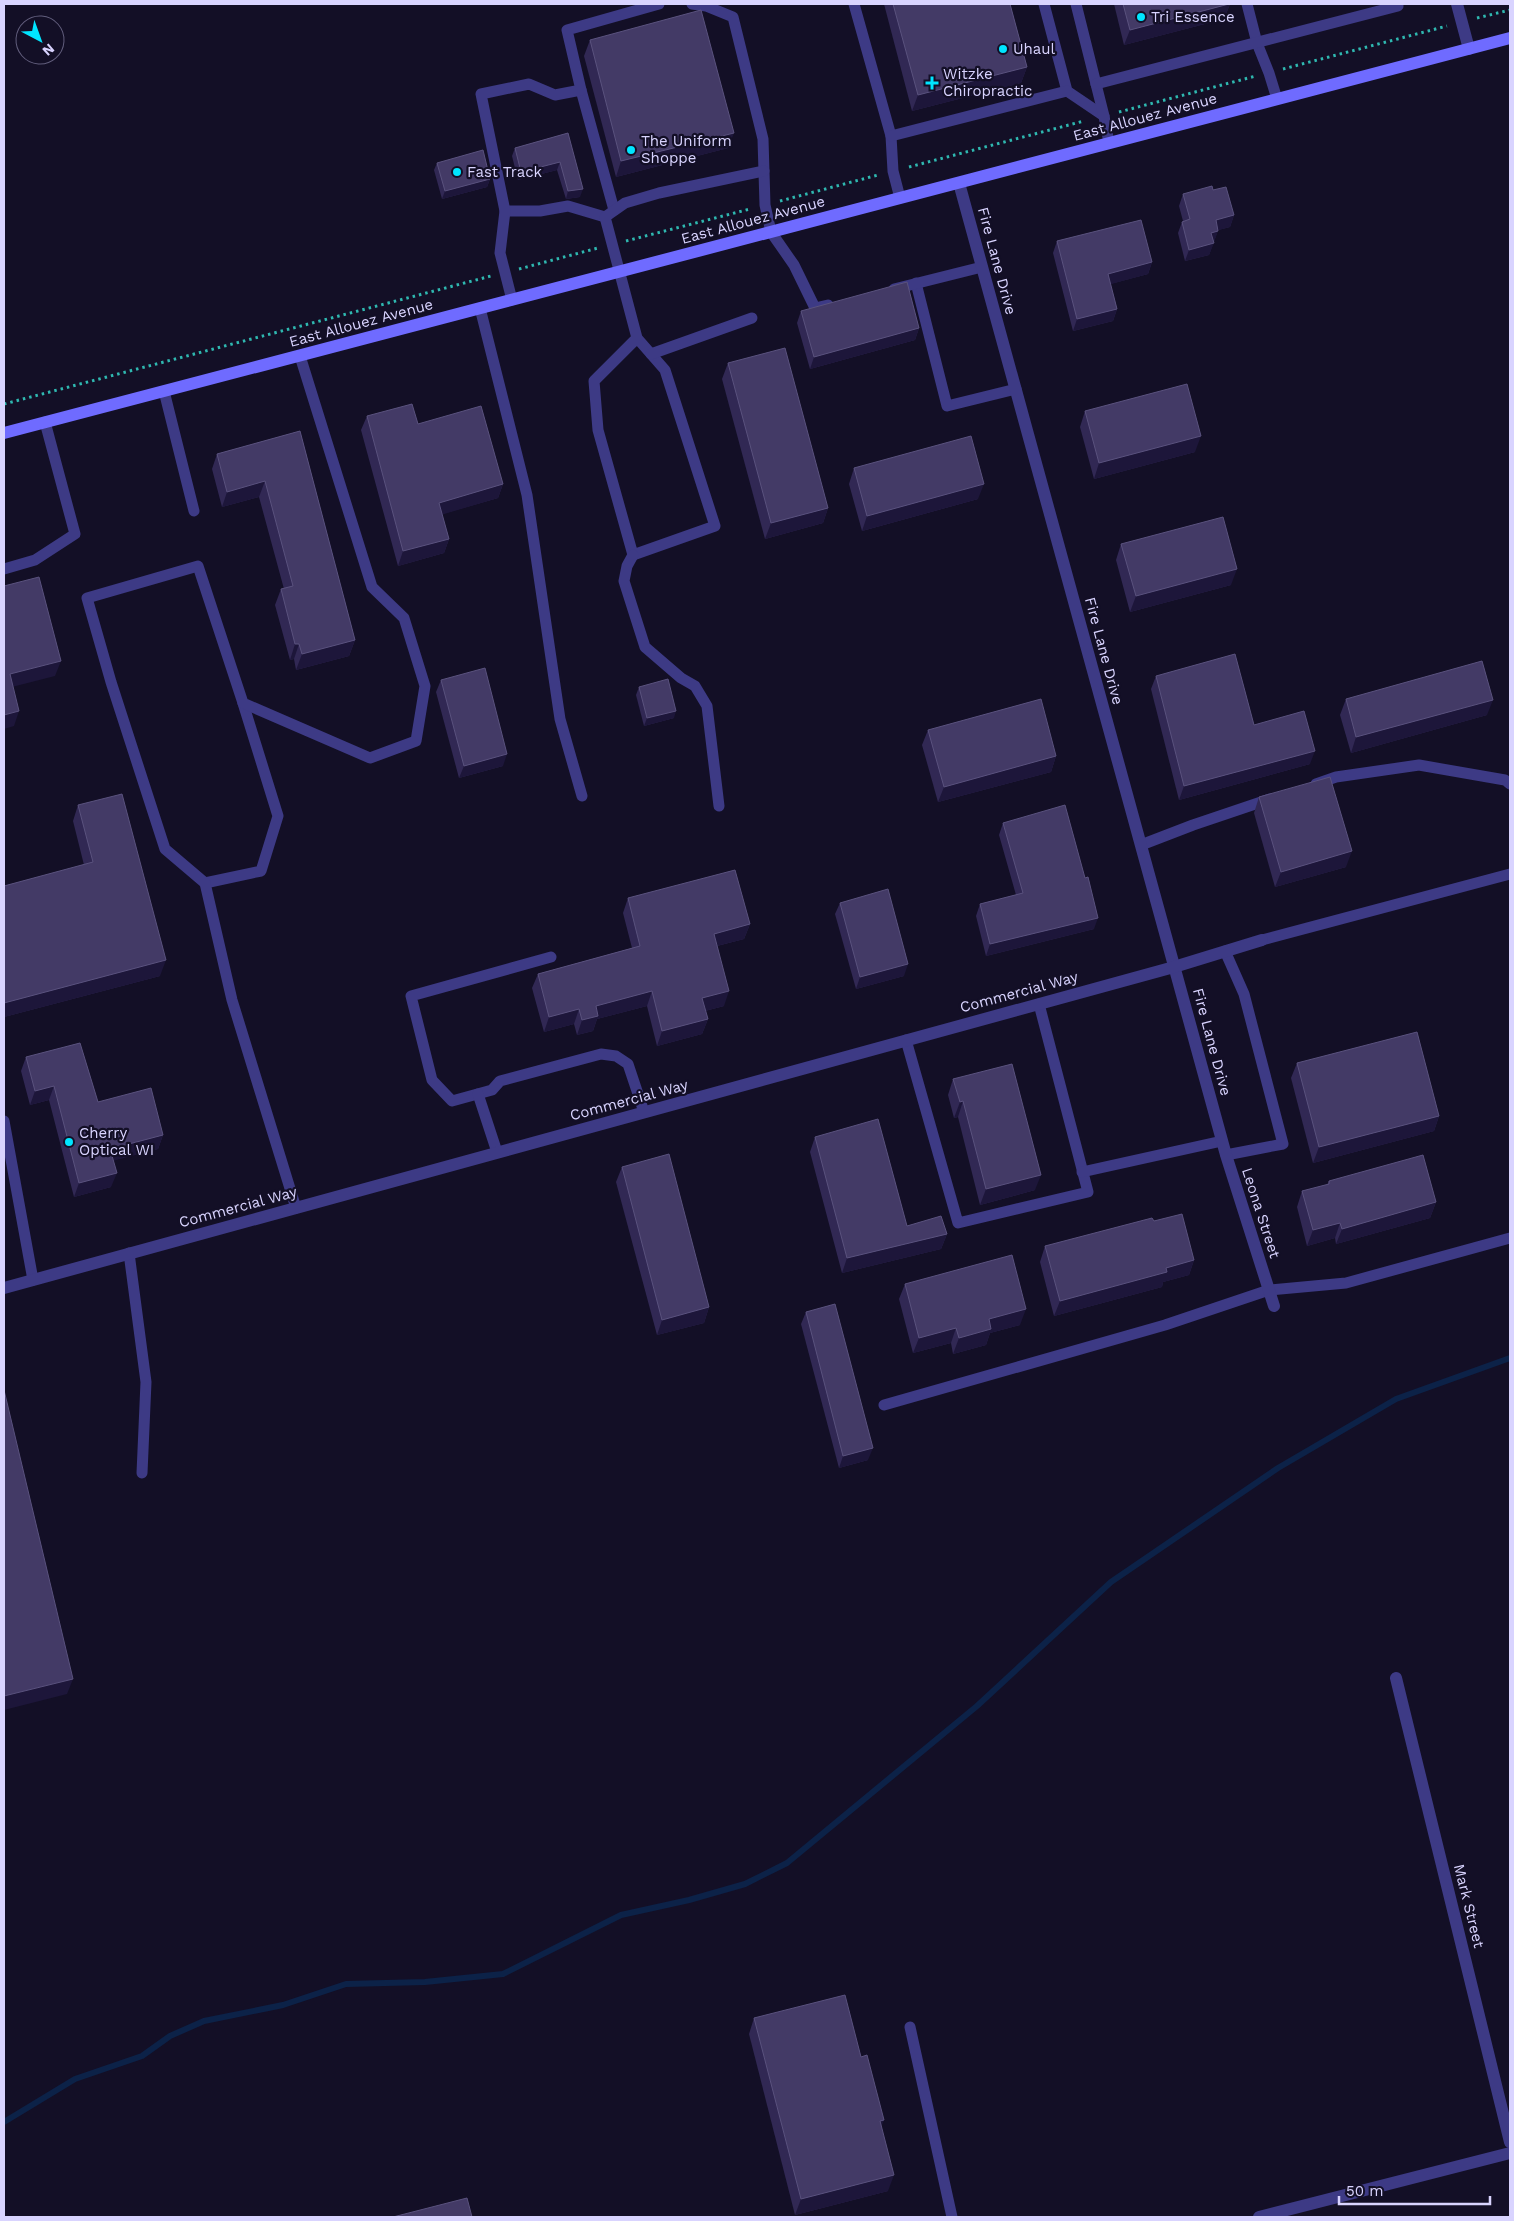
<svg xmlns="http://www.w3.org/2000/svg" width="1514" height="2221" font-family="'Work Sans',sans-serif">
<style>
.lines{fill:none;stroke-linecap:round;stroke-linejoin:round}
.stream{stroke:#0c2248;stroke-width:6}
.path{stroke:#2fb8b0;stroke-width:3;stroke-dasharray:2.5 4;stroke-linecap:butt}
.lane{stroke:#3d3a85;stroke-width:11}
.street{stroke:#3d3a85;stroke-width:12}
.secondary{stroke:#6f6bff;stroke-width:12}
.wall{fill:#312854}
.shaded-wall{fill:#1d163a}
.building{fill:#433a66;stroke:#5a527e}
.poi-dot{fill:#00e5ff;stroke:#130f26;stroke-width:2}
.labels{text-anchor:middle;stroke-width:4.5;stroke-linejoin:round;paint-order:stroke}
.poi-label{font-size:15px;fill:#d9d4ff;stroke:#130f26;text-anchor:start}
.street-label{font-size:15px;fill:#d9d4ff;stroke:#130f26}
</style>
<rect width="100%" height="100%" fill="#130f26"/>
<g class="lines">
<path class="stream" d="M4,2122L75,2079L142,2056L170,2036L204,2021L283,2005L346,1984L425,1982L503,1974L621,1915L689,1900L745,1884L787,1863L977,1706L1111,1582L1278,1468L1396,1399L1510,1358"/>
<g class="path">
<path d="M1477,18L1510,10"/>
<path d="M1283,69L1447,26"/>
<path d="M1119,112L1256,76"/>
<path d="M909,167L1084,121"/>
<path d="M780,201L878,175"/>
<path d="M626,241L750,209"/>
<path d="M519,269L598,248"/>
<path d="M4,404L491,276"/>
</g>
<g class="lane">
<path d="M692,4L706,6L733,17L763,139L765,205L771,232L794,265L815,308L828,305"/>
<path d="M854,4L891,136L893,171L900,198"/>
<path d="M1044,4L1067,91L1104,116"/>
<path d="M1076,4L1104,116L1109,143"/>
<path d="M1247,4L1257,43L1269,73L1277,99"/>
<path d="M1096,84L1398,6L1397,4"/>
<path d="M581,90L614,210"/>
<path d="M891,136L1067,91"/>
<path d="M505,211H540L568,206L605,217"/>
<path d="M916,283L947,406L1016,389"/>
<path d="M894,289L982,267"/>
<path d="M512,300L500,253L505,211L481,94L529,84L555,95L581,90L567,30L659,4"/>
<path d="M480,308L527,495L560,719L582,796"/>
<path d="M637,338L665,370L715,526L633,555L598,430L594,381L637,338L605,217L625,203L659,193L764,171"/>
<path d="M651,354L752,318"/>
<path d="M164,391L194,511"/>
<path d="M633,555L627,566L624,581L645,647L681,678L695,686L707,706L719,806"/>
<path d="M4,569L35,560L75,534L45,422"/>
<path d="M1316,784L1336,777L1419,765L1505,780L1510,784"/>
<path d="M1141,845L1193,825L1270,799"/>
<path d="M205,883L261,871L278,816L243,703"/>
<path d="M1262,940L1510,874"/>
<path d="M1225,951L1244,994L1283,1144L1226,1155"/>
<path d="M551,957L411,996L432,1080L452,1101L492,1090L500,1081L601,1054L616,1056L628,1064L644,1112"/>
<path d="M906,1040L958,1223L1088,1192L1039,1004"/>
<path d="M478,1094L497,1152"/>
<path d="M4,1121L33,1280"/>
<path d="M1082,1172L1222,1141"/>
<path d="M296,1208L232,1000L205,883L165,849L111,682L87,598L198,566L243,703L370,758L416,741L425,686L404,618L372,587L300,356"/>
<path d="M129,1253L146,1382L142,1473"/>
<path d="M884,1405L1165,1325L1269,1290L1346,1283L1510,1238"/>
<path d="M910,2027L952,2217"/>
</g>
<g class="street">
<path d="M1457,4L1469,49"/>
<path d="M959,183L1226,1155L1274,1306"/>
<path d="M4,1288L1174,967L1262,940"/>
<path d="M1396,1678L1510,2142"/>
<path d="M1259,2217L1510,2153"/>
</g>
<path class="secondary" d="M4,433L1510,38"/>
</g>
<g class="wall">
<path d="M884,4H1010L1027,67L1021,83L912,111Z"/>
<path d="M1114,4H1230L1224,19L1124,45Z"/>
<path d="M590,40L728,148L616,177L584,56Z"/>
<path d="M568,133L580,197L566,199L557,170L518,180L512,156L515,148Z"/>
<path d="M437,163L490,179L487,187L442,199L434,170Z"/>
<path d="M1213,190L1234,215L1230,227L1218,230L1209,255L1185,261L1178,233L1182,222L1183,221L1179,206L1183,194Z"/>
<path d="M1057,241L1152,262L1148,274L1110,284L1117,309L1113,321L1073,331L1053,253Z"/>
<path d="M801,311L919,328L915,340L810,369L797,323Z"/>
<path d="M728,363L828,508L823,523L765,539L722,379Z"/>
<path d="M1085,411L1195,452L1094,479L1080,427Z"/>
<path d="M367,416L418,424L503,484L498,498L442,514L449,539L444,553L398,566L361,430Z"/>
<path d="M300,431L355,640L349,656L296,670L294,659L290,660L275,605L281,589H284L259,497L222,507L212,469L217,454Z"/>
<path d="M854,468L978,499L862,531L849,484Z"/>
<path d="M1121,544L1231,585L1130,612L1116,560Z"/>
<path d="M1156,676L1254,725L1310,764L1179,800L1151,689Z"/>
<path d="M441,680L503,766L459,778L436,692Z"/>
<path d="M639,687L674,718L644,726L636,695Z"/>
<path d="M1346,699L1487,715L1351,753L1340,715Z"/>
<path d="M928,730L1056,756L1051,772L938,802L922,745Z"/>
<path d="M1259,797L1346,867L1275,887L1254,813Z"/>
<path d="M78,805L160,976L4,1017V886L84,865L73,821Z"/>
<path d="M1003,823L1094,929L986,956L976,916L980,904L1016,895L999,835Z"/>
<path d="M628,898L750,924L744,939L717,946L724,1006L705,1011L708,1019L702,1034L657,1046L647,1006L597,1019L593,1031L577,1035L574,1024L544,1032L532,988L538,974L632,948L623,913Z"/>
<path d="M840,903L904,976L856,989L835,914Z"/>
<path d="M26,1057L98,1102L163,1135L158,1149L113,1160L111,1187L74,1197L49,1100L30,1105L21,1071Z"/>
<path d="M1297,1063L1439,1116L1434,1131L1313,1163L1291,1078Z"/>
<path d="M953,1079L1035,1190L980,1205L958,1117L954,1118L948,1095Z"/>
<path d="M815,1137L907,1226L947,1234L941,1249L842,1273L810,1152Z"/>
<path d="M622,1167L709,1307L704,1323L657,1335L616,1182Z"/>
<path d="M1329,1181L1436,1202L1430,1218L1336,1244L1335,1238L1307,1246L1297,1207L1302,1191L1327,1185Z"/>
<path d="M1154,1221L1194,1260L1189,1275L1163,1282L1162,1287L1054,1316L1040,1262L1045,1246Z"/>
<path d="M905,1284L1020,1325L990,1333L986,1345L953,1354L951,1343L913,1353L899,1299Z"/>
<path d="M806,1312L868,1460L839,1468L801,1324Z"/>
<path d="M754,2018L861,2057L881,2126L888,2191L795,2215L749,2034Z"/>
</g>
<g class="shaded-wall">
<path d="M1230,4L1224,19L1124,45L1130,30Z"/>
<path d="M1027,67L1021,83L912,111L918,95Z"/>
<path d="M734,133L728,148L616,177L621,161Z"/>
<path d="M560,162L557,170L518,180L521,172Z"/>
<path d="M490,179L487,187L442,199L445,191Z"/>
<path d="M583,189L580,197L566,199L568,191Z"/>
<path d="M1234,215L1230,227L1211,232L1216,220Z"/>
<path d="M1218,231L1214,242L1207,244L1211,233Z"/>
<path d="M1214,243L1209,255L1185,261L1189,250Z"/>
<path d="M1152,262L1148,274L1104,286L1108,274Z"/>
<path d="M1117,309L1113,321L1073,331L1077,319Z"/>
<path d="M919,328L915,340L810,369L814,357Z"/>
<path d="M1201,436L1195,452L1094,479L1099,463Z"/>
<path d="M265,481L259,497L222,507L227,492Z"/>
<path d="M503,484L498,498L434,517L439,503Z"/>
<path d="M984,484L978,499L862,531L867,516Z"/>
<path d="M828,508L823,523L765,539L771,523Z"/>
<path d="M449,539L444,553L398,566L403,551Z"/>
<path d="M1237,569L1231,585L1130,612L1136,596Z"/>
<path d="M355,640L349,656L296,670L302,654Z"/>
<path d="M295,644H299L294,659L290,660Z"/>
<path d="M61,661L55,676L4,689L10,674Z"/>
<path d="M1493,700L1487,715L1351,753L1356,737Z"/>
<path d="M19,711L14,726L4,729V715Z"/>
<path d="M676,711L674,718L644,726L647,718Z"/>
<path d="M1315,751L1310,764L1179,800L1184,786Z"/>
<path d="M507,754L503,766L459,778L464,766Z"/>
<path d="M1056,756L1051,772L938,802L944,787Z"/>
<path d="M1352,851L1346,867L1275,887L1281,872Z"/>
<path d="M1098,918L1094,929L986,956L990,944Z"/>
<path d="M750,924L744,939L709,948L714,934Z"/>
<path d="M166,960L160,976L4,1017V1003Z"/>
<path d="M908,964L904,976L856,989L860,977Z"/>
<path d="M652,991L647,1006L597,1019L593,1031L577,1035L582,1020L596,1006Z"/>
<path d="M729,991L724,1006L697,1013L702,998Z"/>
<path d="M579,1009L574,1024L544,1032L549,1017Z"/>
<path d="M708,1019L702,1034L657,1046L662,1031Z"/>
<path d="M54,1086L49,1100L30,1105L35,1091Z"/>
<path d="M963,1101L958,1117L954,1118L960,1102Z"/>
<path d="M1439,1116L1434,1131L1313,1163L1319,1147Z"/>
<path d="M163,1135L158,1149L105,1163L110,1149Z"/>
<path d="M117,1173L111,1187L74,1197L79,1183Z"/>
<path d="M1041,1175L1035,1190L980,1205L986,1189Z"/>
<path d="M1436,1202L1430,1218L1336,1244L1342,1229Z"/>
<path d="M1340,1223L1335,1238L1307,1246L1313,1230Z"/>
<path d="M947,1234L941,1249L842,1273L847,1258Z"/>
<path d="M1194,1260L1189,1275L1163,1282L1162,1287L1054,1316L1060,1301L1166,1268Z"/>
<path d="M709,1307L704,1323L657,1335L662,1320Z"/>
<path d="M1026,1309L1020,1325L990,1333L986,1345L953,1354L959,1338L989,1319Z"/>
<path d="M956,1328L951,1343L913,1353L919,1338Z"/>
<path d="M873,1448L868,1460L839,1468L843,1456Z"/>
<path d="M73,1679L67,1694L4,1710V1696Z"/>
<path d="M884,2120L878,2135L880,2121Z"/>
<path d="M894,2175L888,2191L795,2215L801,2199Z"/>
</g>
<g class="building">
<path d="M893,4H1010L1027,67L918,95Z"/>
<path d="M1123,4H1229L1130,30Z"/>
<path d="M701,10L734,133L621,161L590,40Z"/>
<path d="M568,133L583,189L568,191L560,162L521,172L515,148Z"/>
<path d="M483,150L490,179L445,191L437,163Z"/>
<path d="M1212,186L1213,190L1226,187L1234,215L1216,220L1218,231L1211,233L1214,243L1189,250L1182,222L1190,219L1183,194Z"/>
<path d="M1141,220L1152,262L1108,274L1117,309L1077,319L1057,241Z"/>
<path d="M907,282L919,328L814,357L801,311Z"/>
<path d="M785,348L828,508L771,523L728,363Z"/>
<path d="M1187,384L1201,436L1099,463L1085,411Z"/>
<path d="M412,404L418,424L481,406L503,484L439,503L449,539L403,551L367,416Z"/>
<path d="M300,431L355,640L302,654L299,644H295L281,589L293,586L265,481L227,492L217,454Z"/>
<path d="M971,436L984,484L867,516L854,468Z"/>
<path d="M1223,517L1237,569L1136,596L1121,544Z"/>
<path d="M39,577L61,661L10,674L19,711L4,715V586Z"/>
<path d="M1235,654L1254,725L1304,711L1315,751L1184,786L1156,676Z"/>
<path d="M1482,661L1493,700L1356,737L1346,699Z"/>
<path d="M485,668L507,754L464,766L441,680Z"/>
<path d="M668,679L676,711L647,718L639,687Z"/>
<path d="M1041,699L1056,756L944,787L928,730Z"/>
<path d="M1330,777L1352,851L1281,872L1259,797Z"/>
<path d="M122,794L166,960L4,1003V886L93,862L78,805Z"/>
<path d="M1065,805L1085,878L1088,877L1098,918L990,944L980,904L1023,893L1003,823Z"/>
<path d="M735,870L750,924L714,934L729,991L702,998L708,1019L662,1031L652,991L596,1006L598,1016L582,1020L579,1009L549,1017L538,974L640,946L628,898Z"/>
<path d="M888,889L908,964L860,977L840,903Z"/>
<path d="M1417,1032L1439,1116L1319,1147L1297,1063Z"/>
<path d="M80,1043L98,1102L151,1088L163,1135L110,1149L117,1173L79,1183L54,1086L35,1091L26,1057Z"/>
<path d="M1012,1064L1041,1175L986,1189L963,1101L960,1102L953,1079Z"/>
<path d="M878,1119L907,1226L941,1216L947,1234L847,1258L815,1137Z"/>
<path d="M669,1154L709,1307L662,1320L622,1167Z"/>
<path d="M1423,1155L1436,1202L1342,1229L1340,1223L1313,1230L1302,1191L1329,1184V1181Z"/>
<path d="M1182,1214L1194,1260L1166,1268L1167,1272L1060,1301L1045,1246L1152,1218L1154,1221Z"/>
<path d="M1012,1255L1026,1309L989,1319L991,1329L959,1338L956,1328L919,1338L905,1284Z"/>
<path d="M835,1304L873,1448L843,1456L806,1312Z"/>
<path d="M4,1390L73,1679L4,1696Z"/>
<path d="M845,1995L861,2057L867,2055L884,2120L880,2121L894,2175L801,2199L754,2018Z"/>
<path d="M467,2198L472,2217H393Z"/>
</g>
<g class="poi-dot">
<circle cx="1141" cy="17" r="5"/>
<circle cx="1003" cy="49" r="5"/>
<path d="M929.5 75.5h5v5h5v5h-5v5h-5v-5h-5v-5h5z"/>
<circle cx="631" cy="150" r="5"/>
<circle cx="457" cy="172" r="5"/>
<circle cx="69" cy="1142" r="5"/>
</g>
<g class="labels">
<g class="poi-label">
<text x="1151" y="22">Tri Essence</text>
<text x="1013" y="54">Uhaul</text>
<text x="943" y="79">Witzke<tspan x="943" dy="17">Chiropractic</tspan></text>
<text x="641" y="146">The Uniform<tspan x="641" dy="17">Shoppe</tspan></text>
<text x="467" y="177">Fast Track</text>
<text x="79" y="1138">Cherry<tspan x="79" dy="17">Optical WI</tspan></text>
</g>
<g class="street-label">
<text transform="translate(1145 117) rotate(-15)" y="5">East Allouez Avenue</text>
<text transform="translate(753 220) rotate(-15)" y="5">East Allouez Avenue</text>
<text transform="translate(997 261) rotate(75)" y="5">Fire Lane Drive</text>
<text transform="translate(361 323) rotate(-15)" y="5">East Allouez Avenue</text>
<text transform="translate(1104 651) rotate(75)" y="5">Fire Lane Drive</text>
<text transform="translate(1019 992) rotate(-15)" y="5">Commercial Way</text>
<text transform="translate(1212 1042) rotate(75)" y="5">Fire Lane Drive</text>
<text transform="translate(629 1100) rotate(-15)" y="5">Commercial Way</text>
<text transform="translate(238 1207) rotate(-15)" y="5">Commercial Way</text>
<text transform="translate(1261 1213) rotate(72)" y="5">Leona Street</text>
<text transform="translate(1469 1906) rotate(76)" y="5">Mark Street</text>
</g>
</g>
<rect width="1514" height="2221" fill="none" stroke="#d9d4ff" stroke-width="10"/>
<g transform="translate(40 40) rotate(139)"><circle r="24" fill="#130f26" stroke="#625e7d"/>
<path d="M0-4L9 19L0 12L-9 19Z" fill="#00e5ff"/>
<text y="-8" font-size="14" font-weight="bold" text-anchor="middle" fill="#d9d4ff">N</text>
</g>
<path d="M1339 2196v8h151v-8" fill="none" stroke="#d9d4ff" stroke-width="2.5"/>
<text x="1346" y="2196" font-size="15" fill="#d9d4ff" stroke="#130f26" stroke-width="4" paint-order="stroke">50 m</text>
</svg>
